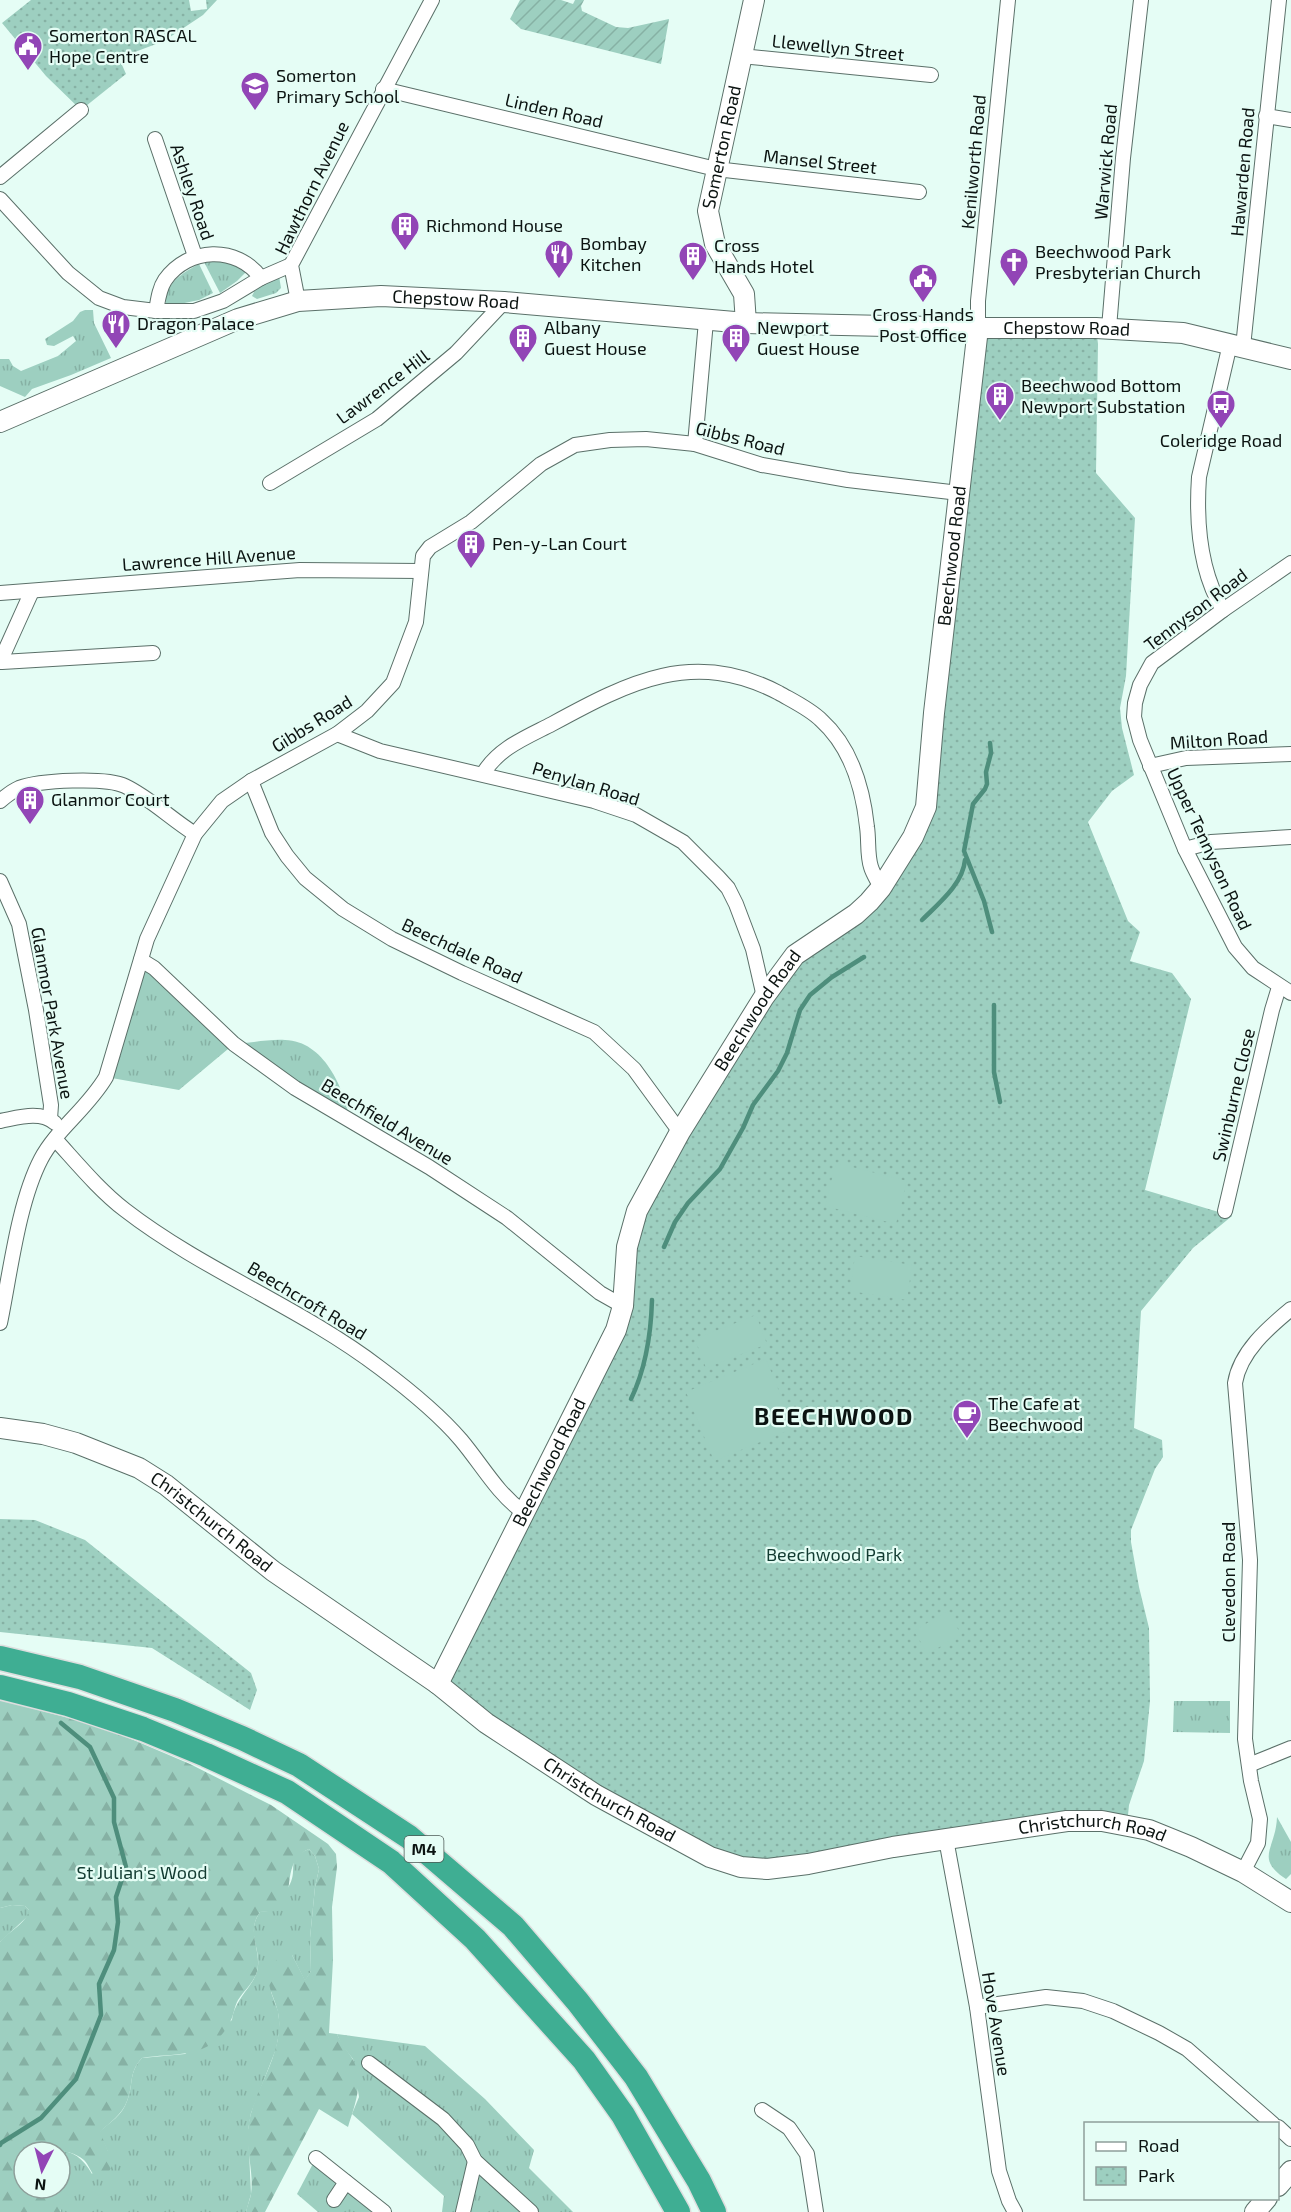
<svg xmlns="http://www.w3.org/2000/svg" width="1291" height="2212" font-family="'Exo 2',sans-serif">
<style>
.grass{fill:url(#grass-tufts)}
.forest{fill:url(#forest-firs)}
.park{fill:url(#park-dots)}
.garden{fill:url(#garden-furrows)}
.pitch{fill:#9dcfc0}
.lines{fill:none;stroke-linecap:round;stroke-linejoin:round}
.stream{stroke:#4e8e7c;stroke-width:4.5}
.street-casing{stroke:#5b7069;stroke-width:16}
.secondary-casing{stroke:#5b7069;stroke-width:22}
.highway-casing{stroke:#dddede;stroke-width:27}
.street{stroke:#fff;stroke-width:14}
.secondary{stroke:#fff;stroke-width:20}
.highway{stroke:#3fae93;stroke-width:24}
.labels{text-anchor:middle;stroke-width:4.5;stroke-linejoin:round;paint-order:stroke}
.shield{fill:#e5fdf5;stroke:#4c5955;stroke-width:1.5}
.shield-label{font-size:16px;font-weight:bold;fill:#0b1311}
.poi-label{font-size:18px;fill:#0b1311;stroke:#e5fdf5;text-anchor:start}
.street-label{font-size:18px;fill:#0b1311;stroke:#e5fdf5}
.park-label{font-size:18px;fill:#123b31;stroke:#e5fdf5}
.district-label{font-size:24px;font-weight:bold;letter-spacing:1.5px;fill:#0b1311;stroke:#e5fdf5}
</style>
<defs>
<pattern id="grass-tufts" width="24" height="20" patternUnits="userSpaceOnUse" patternTransform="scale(1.5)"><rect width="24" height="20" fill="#9dcfc0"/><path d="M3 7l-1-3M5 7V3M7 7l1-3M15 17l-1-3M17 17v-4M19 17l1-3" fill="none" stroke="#86b1a4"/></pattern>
<pattern id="forest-firs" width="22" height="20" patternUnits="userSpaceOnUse" patternTransform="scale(1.5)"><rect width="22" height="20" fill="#9dcfc0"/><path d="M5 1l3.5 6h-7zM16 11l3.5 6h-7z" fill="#86b1a4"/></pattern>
<pattern id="park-dots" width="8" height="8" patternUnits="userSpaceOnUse" patternTransform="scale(1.5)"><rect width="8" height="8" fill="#9dcfc0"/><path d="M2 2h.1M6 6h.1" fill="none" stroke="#86b1a4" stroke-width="1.8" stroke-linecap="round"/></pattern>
<pattern id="garden-furrows" width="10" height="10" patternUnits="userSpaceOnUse" patternTransform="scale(1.5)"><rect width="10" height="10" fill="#9dcfc0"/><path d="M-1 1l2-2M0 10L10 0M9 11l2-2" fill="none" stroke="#86b1a4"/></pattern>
</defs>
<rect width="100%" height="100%" fill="#e5fdf5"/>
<g class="grass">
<path d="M219,259L248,270L237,281L220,293L203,260Z"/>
<path d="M199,264L213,293L199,300L170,306L166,304C163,284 184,272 199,264Z"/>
<path d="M279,276L281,288L276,293L257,299L252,296L257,286Z"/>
<path d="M85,310H93L94,323L111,358L71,375L32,389L25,397L0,386V359H9L13,366L21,371L58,356L76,341L73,336L54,346L47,345L45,339L73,321L80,312Z"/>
<path d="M141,960L234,1044C251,1043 269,1039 285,1040C324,1041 344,1088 350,1120L234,1044L179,1090L106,1077Z"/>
<path d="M1174,1701H1230V1733L1173,1732Z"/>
<path d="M1277,1817L1291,1842V1874L1286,1879C1254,1858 1276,1849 1277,1817Z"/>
<path d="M309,1849L315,1856L319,1869L315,1887L310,1938L311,1971L305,1981L292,1955L271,1992L278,2011L280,2028L276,2049L251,2113L248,2130L251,2194L246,2212H60L61,2210L44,2192H37L32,2188H60V2152H44C67,2147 81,2154 92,2174L108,2152L99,2132C110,2122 122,2116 127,2101C134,2084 128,2073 142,2058L185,2054L232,2020C235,1997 257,1984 258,1966C260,1946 246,1932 260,1912L268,1911C275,1903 285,1894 290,1884C298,1869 285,1858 309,1849Z"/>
<path d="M12,1905L25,1906L29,1910V1915L0,1942V1908Z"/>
<path d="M337,2034L425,2046L485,2099L534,2150L529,2168L573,2212H442L444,2196L352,2114L359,2097L353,2059L341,2044Z"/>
<path d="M316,2158L384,2212H318L297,2194Z"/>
</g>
<path class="forest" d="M0,1700L96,1725L136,1741L190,1764L271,1805L328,1844L336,1854L337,1867L332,1907L333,1960L329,2033L337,2034C341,2044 347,2050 352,2058C365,2081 355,2104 348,2127L319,2109L265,2212H246C247,2206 250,2200 251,2194C254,2173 246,2151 248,2130C251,2094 277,2065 279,2029C282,1993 252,1986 283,1952L292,1955L305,1980L311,1971L310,1938L315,1887L319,1869L315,1856L309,1849C285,1859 292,1885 285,1907L278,1911L260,1912C247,1930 259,1946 258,1965C258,1979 245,1989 238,2000C234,2007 234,2015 230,2022C211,2060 177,2052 142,2058C128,2073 134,2084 127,2101C122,2115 110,2122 100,2132L108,2151L112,2155V2166L106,2177L97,2179C91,2173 89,2165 84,2160C68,2146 43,2152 24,2152V2188C35,2188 52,2195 64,2199L60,2212H0V1942C8,1932 27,1923 29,1910L25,1906L12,1905L0,1908Z"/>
<g class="park">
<path d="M31,0H189L191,11L207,9L206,0H217L203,15L164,41L119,58L126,74L81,110L46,76L2,23Z"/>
<path d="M978,328H1096L1098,344L1096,473L1135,518L1126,676L1120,708L1122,728L1134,775L1112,791L1088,822L1128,921L1140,932L1130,961L1172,973L1191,999L1145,1190L1232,1216L1193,1248L1141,1311L1134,1428L1162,1440L1163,1457L1155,1469L1131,1530V1542L1139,1587L1149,1628L1150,1701L1144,1761L1129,1805L1127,1825L1102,1821L808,1864L711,1857L438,1684L605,1352L637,1211L795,955L856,914L913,837Z"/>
<path d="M0,1519L35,1520L85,1540L251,1673L257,1690L250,1710L152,1648L0,1632Z"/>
</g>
<path class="garden" d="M520,0H561L573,4L575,0H584L581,6L582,11L616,27L628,28L669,19L661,64L521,29L510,19Z"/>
<g class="pitch">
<path d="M836,1163L907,1181L896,1224L825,1206Z"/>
<path d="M855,1256L912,1265L907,1300L850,1291Z"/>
<path d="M756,1315L767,1344L706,1368L695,1339Z"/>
<path d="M766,1359L794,1428L714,1461L686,1392Z"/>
<path d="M947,1611L961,1634L928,1654L914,1631Z"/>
</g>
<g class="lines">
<g class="stream">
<path d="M990,743L991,753L986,772L987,784L985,789L973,804L964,851L984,901L992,932"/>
<path d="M922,920C938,904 963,884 965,860"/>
<path d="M994,1005V1072L1000,1102"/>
<path d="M664,1247L675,1222L688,1203L720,1169L743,1128L753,1105L778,1071L787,1053L800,1010L810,995L832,977L864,957"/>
<path d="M631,1399C646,1368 651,1334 652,1300"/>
<path d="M0,2145L1,2143L41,2118L76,2079L101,2015L99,1984L114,1950L118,1922L116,1897L126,1867L114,1822V1798L90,1747L61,1723"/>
</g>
<g class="street-casing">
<g id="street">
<path d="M741,56L931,75"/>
<path d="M383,89L716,169L919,192"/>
<path d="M1266,116L1291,120"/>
<path d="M155,139L195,256"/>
<path d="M0,177L81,110"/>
<path d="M0,199L68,273L99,298L123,307L156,311H194L223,301L261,278L291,265"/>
<path d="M298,301L291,265L432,0"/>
<path d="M156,311C158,300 159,289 165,280C188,247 237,245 261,278"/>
<path d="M978,328V301L1008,0"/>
<path d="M1109,328L1123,158L1141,0"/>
<path d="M1243,347L1279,0"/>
<path d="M695,444L706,321"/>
<path d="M270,483L377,419L456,353L504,302"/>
<path d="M1291,563L1223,610L1152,663L1140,685L1135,703L1134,717L1140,740L1185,849L1235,947L1253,968L1291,993"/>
<path d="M0,593L300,570L421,571"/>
<path d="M1223,610C1200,572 1196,521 1199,477L1230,344"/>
<path d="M0,662L32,591"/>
<path d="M2,662L153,653"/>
<path d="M337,734L380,751L594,801L636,815L683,842L718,877L728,888L736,904L753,949L764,997"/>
<path d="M1150,766L1186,758L1291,754"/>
<path d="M483,774C498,748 527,737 552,724C629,682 694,648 779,693C793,701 810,709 821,720C851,747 863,789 867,827C869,840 867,855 871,867C873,874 878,881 881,888"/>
<path d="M251,781L272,833L287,856L305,878L343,909L392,939L462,973L594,1032L634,1069L680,1132"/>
<path d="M0,801C6,796 12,791 19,788C39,780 106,777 125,786C150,798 171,819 195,834"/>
<path d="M1185,849L1211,842L1291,837"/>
<path d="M0,881L19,924L36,1010L51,1105L50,1119"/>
<path d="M141,960L154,968L234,1044L295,1088L429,1167L507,1218L600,1293L623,1306"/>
<path d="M0,1121C17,1118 40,1110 55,1123"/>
<path d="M55,1139C77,1163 99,1190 125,1210C204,1271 300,1307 380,1368C408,1389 438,1413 461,1440C482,1465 497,1493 523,1512"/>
<path d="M1225,1211L1272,1010L1279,987"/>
<path d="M0,1323C10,1275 18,1203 41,1159C56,1130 88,1108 106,1077L147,939L195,834L222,801L251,781L337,734L367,711L393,683L416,622L423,556L430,547L471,522L541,464L575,445L610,440L646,439L695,444L762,465L848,480L959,493"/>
<path d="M1249,1765L1291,1748"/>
<path d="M946,1839L977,2007L999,2171L1009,2201L1015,2212"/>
<path d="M1243,1872L1258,1843L1260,1819L1251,1781L1245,1739L1250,1560L1235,1383C1240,1352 1268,1328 1291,1309"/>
<path d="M977,2007L1046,1997L1083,2001L1113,2011L1159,2033L1187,2049L1273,2124"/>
<path d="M369,2063L443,2119L467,2145L475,2161L531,2212"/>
<path d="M762,2110L789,2128L807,2154L816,2212"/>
<path d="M1278,2127L1291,2139"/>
<path d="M316,2158L384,2212"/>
<path d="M334,2200L346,2182"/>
<path d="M463,2212L475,2161"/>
</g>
</g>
<g class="secondary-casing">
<g id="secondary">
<path id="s1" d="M746,323L744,294L715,244L708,211L754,0"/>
<path id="s2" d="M0,422L238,319L298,301L381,296L504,302L746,323L978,328H1096L1183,333L1291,359"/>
<path id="s3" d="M0,1428L43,1434L76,1443L139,1468L166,1485L273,1571L438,1684L486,1723L596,1795L710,1857L741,1867L767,1869L808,1864L893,1847L1067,1821H1102L1149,1830L1191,1847L1243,1872L1291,1902"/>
<path id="s4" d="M438,1684L616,1330L623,1306L627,1247L637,1211L680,1132L764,997L795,955L856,914L869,902L881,888L913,837L926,807L934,713L978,328"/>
<path d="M1278,2186L1291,2171"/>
<path d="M1255,2212L1267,2198"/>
</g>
</g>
<g class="highway-casing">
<g id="highway">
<path d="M0,1658L80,1677L175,1710L242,1738L299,1765L409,1837L513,1926L578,2002L636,2077L699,2181L714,2212"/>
<path d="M0,1687L68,1704L143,1729L206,1755L287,1792L391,1862L475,1939L584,2060L623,2115L678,2212"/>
</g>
</g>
<use href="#street" class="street"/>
<use href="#secondary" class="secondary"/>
<use href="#highway" class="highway"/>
</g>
<defs>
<g id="civic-pin" transform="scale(1.5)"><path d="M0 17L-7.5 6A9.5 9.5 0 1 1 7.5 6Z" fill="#9245b6" stroke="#e5fdf5"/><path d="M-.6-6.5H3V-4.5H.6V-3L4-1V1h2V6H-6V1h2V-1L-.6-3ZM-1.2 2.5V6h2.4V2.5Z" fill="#fff"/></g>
<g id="school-pin" transform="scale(1.5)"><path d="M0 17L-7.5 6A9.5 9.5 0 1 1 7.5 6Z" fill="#9245b6" stroke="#e5fdf5"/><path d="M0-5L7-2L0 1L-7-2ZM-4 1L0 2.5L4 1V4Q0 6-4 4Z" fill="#fff"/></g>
<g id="building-pin" transform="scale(1.5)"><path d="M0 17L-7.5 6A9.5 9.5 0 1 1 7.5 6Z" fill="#9245b6" stroke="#e5fdf5"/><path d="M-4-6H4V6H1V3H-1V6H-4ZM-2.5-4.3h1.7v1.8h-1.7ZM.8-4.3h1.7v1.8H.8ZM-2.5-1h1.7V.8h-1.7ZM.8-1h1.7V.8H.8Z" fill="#fff"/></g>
<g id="restaurant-pin" transform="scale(1.5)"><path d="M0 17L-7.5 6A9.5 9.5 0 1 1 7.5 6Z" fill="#9245b6" stroke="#e5fdf5"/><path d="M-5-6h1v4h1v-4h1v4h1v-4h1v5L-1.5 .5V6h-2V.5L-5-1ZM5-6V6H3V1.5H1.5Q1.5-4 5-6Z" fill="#fff"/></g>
<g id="church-pin" transform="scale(1.5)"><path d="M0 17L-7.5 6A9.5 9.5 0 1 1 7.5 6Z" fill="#9245b6" stroke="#e5fdf5"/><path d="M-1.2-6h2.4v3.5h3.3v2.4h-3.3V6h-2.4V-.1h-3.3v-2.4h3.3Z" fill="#fff"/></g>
<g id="bus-pin" transform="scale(1.5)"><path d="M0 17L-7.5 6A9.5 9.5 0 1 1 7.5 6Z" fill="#9245b6" stroke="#e5fdf5"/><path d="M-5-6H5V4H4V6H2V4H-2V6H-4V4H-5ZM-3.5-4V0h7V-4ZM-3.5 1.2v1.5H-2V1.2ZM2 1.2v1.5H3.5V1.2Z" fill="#fff"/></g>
<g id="cafe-pin" transform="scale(1.5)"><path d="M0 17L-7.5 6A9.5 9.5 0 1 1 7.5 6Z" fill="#9245b6" stroke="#e5fdf5"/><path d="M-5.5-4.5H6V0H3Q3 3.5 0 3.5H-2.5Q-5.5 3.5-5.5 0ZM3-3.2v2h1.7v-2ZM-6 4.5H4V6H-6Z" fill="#fff"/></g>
</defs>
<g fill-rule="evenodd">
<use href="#civic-pin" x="28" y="46"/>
<use href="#school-pin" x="255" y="86"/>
<use href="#building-pin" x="405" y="226"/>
<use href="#restaurant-pin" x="559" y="254"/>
<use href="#building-pin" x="693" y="256"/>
<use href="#church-pin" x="1014" y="262"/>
<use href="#civic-pin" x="923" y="278"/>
<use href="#restaurant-pin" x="116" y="324"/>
<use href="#building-pin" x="523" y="338"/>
<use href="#building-pin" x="736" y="338"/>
<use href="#building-pin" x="1000" y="396"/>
<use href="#bus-pin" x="1221" y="404"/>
<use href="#building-pin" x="471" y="544"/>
<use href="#building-pin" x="30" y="800"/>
<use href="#cafe-pin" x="967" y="1414"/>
</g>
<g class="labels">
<rect class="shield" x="404.5" y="1836" width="39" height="26" rx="4.5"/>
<g class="shield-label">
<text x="424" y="1855">M4</text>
</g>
<g class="poi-label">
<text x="49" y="42">Somerton RASCAL<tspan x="49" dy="21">Hope Centre</tspan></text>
<text x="276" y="82">Somerton<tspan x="276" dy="21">Primary School</tspan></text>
<text x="426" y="232">Richmond House</text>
<text x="580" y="250">Bombay<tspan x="580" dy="21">Kitchen</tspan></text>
<text x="714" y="252">Cross<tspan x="714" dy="21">Hands Hotel</tspan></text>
<text x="1035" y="258">Beechwood Park<tspan x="1035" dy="21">Presbyterian Church</tspan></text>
<text x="923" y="321" text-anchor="middle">Cross Hands<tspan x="923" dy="21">Post Office</tspan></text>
<text x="137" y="330">Dragon Palace</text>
<text x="544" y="334">Albany<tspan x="544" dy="21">Guest House</tspan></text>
<text x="757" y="334">Newport<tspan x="757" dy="21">Guest House</tspan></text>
<text x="1021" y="392">Beechwood Bottom<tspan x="1021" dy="21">Newport Substation</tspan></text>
<text x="1221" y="447" text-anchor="middle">Coleridge Road</text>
<text x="492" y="550">Pen-y-Lan Court</text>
<text x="51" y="806">Glanmor Court</text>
<text x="988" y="1410">The Cafe at<tspan x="988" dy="21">Beechwood</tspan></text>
</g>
<g class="street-label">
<text transform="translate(838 48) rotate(6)" y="6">Llewellyn Street</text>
<text transform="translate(554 111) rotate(13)" y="6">Linden Road</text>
<text dy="6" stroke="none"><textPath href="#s1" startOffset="186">Somerton Road</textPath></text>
<text transform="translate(820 162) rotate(6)" y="6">Mansel Street</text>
<text transform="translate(974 162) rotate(-85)" y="6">Kenilworth Road</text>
<text transform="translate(1106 162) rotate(-85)" y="6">Warwick Road</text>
<text transform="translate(1243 172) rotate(-85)" y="6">Hawarden Road</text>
<text transform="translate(312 188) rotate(-64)" y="6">Hawthorn Avenue</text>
<text transform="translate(192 192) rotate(71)" y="6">Ashley Road</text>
<text dy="6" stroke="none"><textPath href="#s2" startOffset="480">Chepstow Road</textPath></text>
<text dy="6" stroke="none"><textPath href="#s2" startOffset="1092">Chepstow Road</textPath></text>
<text transform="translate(383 387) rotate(-37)" y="6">Lawrence Hill</text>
<text transform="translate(740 439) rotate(14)" y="6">Gibbs Road</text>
<text dy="6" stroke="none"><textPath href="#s4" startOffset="1274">Beechwood Road</textPath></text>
<text transform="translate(209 559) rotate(-4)" y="6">Lawrence Hill Avenue</text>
<text transform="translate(1196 610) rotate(-37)" y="6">Tennyson Road</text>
<text transform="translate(312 724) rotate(-32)" y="6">Gibbs Road</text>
<text transform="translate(1219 740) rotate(-4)" y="6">Milton Road</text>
<text transform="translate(586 784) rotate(17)" y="6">Penylan Road</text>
<text transform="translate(1209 849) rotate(65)" y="6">Upper Tennyson Road</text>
<text transform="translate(462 951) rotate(25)" y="6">Beechdale Road</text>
<text transform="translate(52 1013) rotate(80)" y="6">Glanmor Park Avenue</text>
<text dy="6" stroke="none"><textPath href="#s4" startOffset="752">Beechwood Road</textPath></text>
<text transform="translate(1234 1095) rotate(-77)" y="6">Swinburne Close</text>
<text transform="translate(387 1122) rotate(31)" y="6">Beechfield Avenue</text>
<text transform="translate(307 1301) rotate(31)" y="6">Beechcroft Road</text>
<text dy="6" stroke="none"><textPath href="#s4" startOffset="248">Beechwood Road</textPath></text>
<text dy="6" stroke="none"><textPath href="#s3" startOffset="236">Christchurch Road</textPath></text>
<text transform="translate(1229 1582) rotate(-90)" y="6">Clevedon Road</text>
<text dy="6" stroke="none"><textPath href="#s3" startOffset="722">Christchurch Road</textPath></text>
<text dy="6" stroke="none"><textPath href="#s3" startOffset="1226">Christchurch Road</textPath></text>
<text transform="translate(996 2024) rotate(81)" y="6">Hove Avenue</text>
</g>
<g class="park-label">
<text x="834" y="1561">Beechwood Park</text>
<text x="142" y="1879">St Julian's Wood</text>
</g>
<g class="district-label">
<text x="834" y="1425">BEECHWOOD</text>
</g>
</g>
<rect x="1084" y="2122" width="195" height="78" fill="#e5fdf5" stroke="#8e9f9a" stroke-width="1.5"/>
<rect x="1096" y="2142" width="30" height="9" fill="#ffffff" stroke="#8e9f9a" stroke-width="1.5"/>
<text x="1138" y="2152" font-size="18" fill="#0b1311">Road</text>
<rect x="1096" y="2167" width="30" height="18" fill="url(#park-dots)" stroke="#8e9f9a" stroke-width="1.5"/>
<text x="1138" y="2182" font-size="18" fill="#0b1311">Park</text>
<g transform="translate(42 2170) rotate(186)"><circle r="28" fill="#e5fdf5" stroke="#8e9f9a" stroke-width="1.5"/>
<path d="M0-4.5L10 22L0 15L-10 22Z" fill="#9245b6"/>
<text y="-9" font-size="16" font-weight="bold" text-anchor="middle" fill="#0b1311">N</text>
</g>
</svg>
